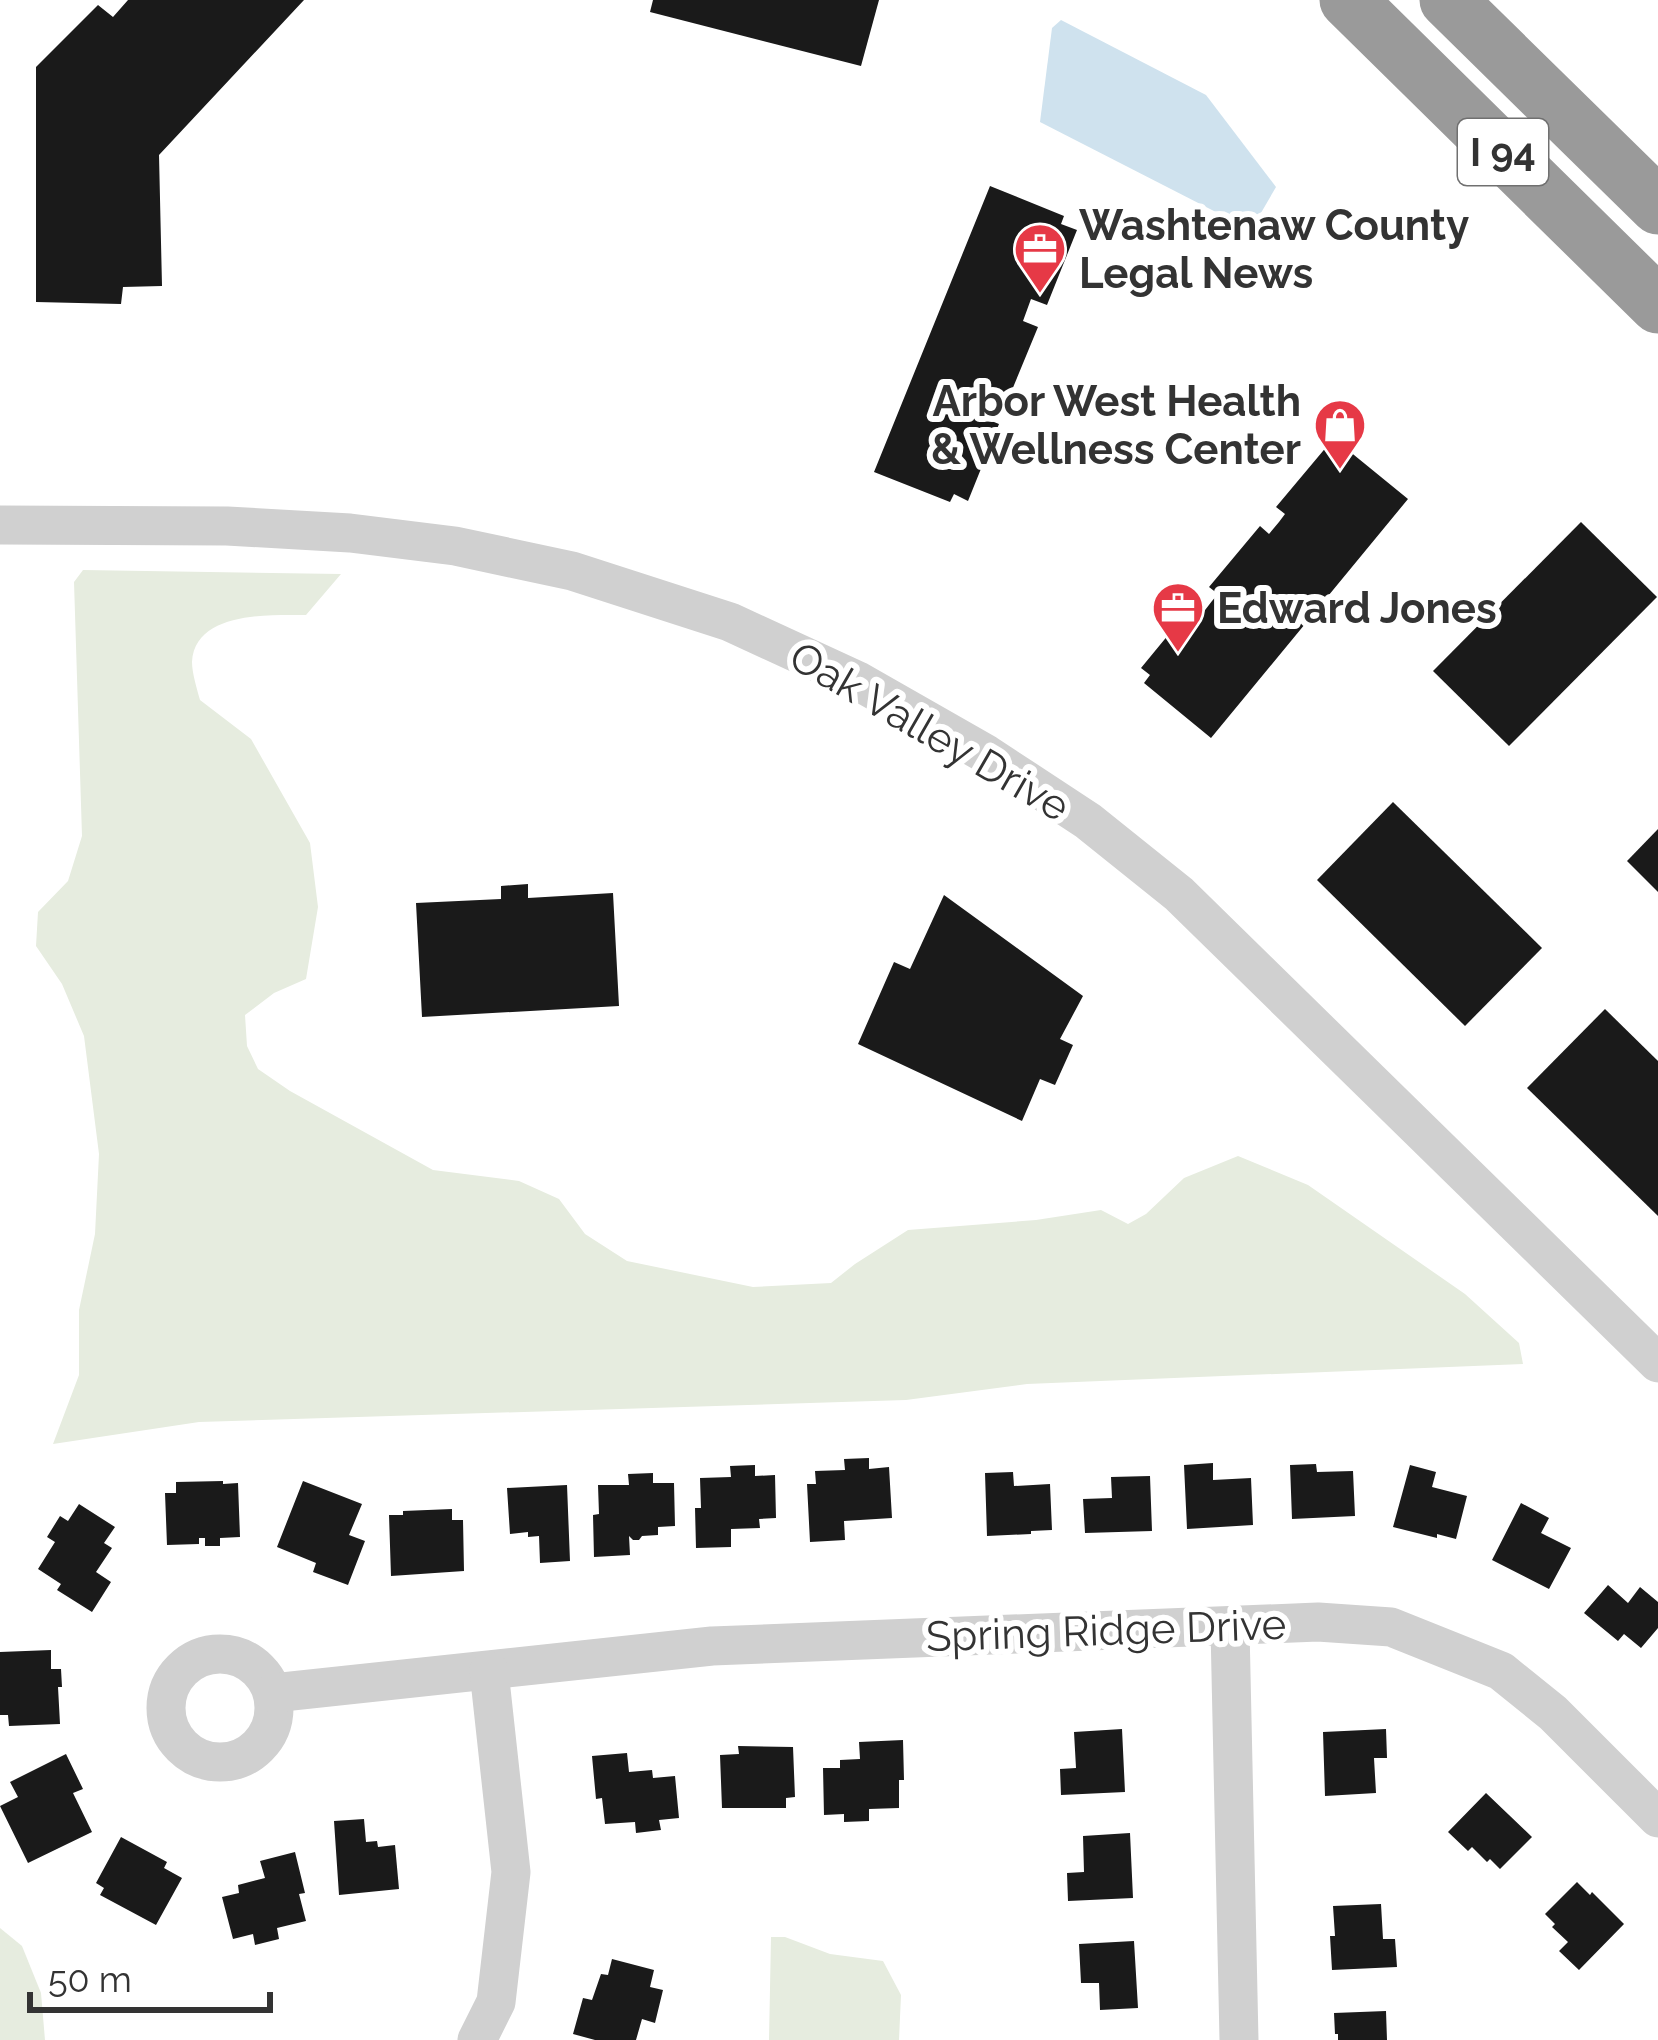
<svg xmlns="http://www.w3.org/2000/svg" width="1658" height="2040" font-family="Raleway,sans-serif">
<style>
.green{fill:#e6ecdf}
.water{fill:#cfe2ee}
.building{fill:#1a1a1a}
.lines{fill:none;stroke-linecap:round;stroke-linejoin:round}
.minor{stroke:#d0d0d0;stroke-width:39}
.highway{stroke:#9a9a9a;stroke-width:57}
.labels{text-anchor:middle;stroke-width:12;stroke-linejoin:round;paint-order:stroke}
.shield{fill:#fff;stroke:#707070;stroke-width:3}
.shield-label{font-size:39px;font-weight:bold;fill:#333}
.poi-label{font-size:42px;font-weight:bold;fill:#333;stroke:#fff;text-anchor:start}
.street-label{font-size:42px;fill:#333;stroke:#fff}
</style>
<rect width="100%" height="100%" fill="#fff"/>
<g class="green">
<path d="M83,570L341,574L306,615C271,615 195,611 192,662C192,673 197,689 200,700L251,739L310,843L318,907L306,979L274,993L245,1015L247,1046L258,1069L290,1091L433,1170L519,1181L559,1199L585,1234L627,1261L753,1287L831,1283L855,1264L908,1230L1036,1220L1101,1210L1128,1224L1146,1214L1184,1178L1238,1156L1308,1185L1465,1294L1519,1343L1523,1364L1027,1384L906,1400L199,1422L53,1444L79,1375V1310L95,1234L99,1154L84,1036L62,984L36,946L38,912L68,881L82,836L74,582Z"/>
<path d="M0,1928L22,1946L41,1993L45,2040H0Z"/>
<path d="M771,1937H785L830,1954L883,1961L901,1995L899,2040H769Z"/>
</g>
<path class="water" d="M1061,20L1206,95L1276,187L1251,230L1040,122L1052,28Z"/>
<g class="building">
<path d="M128,0H304L159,155L162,286L123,287L121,304L36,302V67L98,5L113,17Z"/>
<path d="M653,0H879L861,66L650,12Z"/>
<path d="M990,186L1064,216L1061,224L1077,230L1047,305L1031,299L1023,321L1038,327L1007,402L993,397L989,406L984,418L999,424L968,501L954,494L950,502L874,472Z"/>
<path d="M1328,445L1337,453L1343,446L1408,499L1211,738L1144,683L1150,675L1141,668L1192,606L1202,614L1212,601L1218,594L1209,587L1260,526L1269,534L1279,522L1285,514L1276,507Z"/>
<path d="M1581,522L1657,597L1509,746L1433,671Z"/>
<path d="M1393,802L1542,948L1465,1026L1317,880Z"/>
<path d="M1658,829V892L1627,861Z"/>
<path d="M528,884V898L613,893L619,1006L422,1017L416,903L501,899V886Z"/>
<path d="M944,895L1083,996L1060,1039L1073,1045L1055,1085L1040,1079L1022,1121L858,1044L894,962L910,969Z"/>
<path d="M1605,1009L1658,1061V1216L1527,1088Z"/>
<path d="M869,1458V1469L889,1467L892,1518L844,1521L845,1540L810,1542L807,1484H816L815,1471L845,1470L844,1459Z"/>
<path d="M1213,1463V1480L1251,1478L1253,1525L1187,1529L1184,1465Z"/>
<path d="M1316,1464L1317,1472L1353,1471L1355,1516L1292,1519L1290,1465Z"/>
<path d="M755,1465V1476L775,1475L776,1518L759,1519L760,1528L731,1529V1547L696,1548L695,1508H701L700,1478L731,1477L730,1466Z"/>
<path d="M1410,1465L1436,1472L1432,1487L1467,1496L1456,1539L1437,1534V1538L1393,1527Z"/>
<path d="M1013,1472L1014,1486L1050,1484L1052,1530L1031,1531V1534L987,1536L985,1473Z"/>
<path d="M653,1473V1483H674L675,1526L658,1527V1535L642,1536L639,1540H633L629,1536L630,1555L594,1557L593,1515L599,1514L598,1485H629L628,1474Z"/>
<path d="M1150,1476L1152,1531L1085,1533L1083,1499L1112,1498L1111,1477Z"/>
<path d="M223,1481V1484L238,1483L240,1537L220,1538V1546H205V1538H199V1544L167,1545L165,1493H176V1482Z"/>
<path d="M303,1481L362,1504L349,1535L365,1541L348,1585L313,1572L316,1563L277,1547Z"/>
<path d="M567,1485L570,1561L540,1563L539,1536L528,1537V1532L510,1534L507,1488Z"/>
<path d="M1521,1503L1549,1518L1541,1533L1571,1548L1549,1589L1492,1560Z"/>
<path d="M79,1504L115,1527L104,1543L112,1548L96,1572L111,1582L92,1612L57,1590L61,1584L38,1569L55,1542L47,1537L60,1516L68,1521Z"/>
<path d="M452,1509V1520H463L464,1571L391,1576L389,1515H403V1511Z"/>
<path d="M1608,1585L1628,1603L1640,1587L1658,1602V1628L1641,1648L1624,1634L1618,1641L1584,1613Z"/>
<path d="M51,1650V1669H61L62,1687H58L60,1724L9,1726L8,1715H0V1652Z"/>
<path d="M1122,1729L1125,1792L1061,1795L1060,1769L1076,1768L1074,1732Z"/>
<path d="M1386,1729L1387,1758H1374L1376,1793L1325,1796L1323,1732Z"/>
<path d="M903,1740L904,1780H899V1808L869,1809V1821L844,1822V1814L824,1815L823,1768H840V1760L860,1759L859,1742Z"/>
<path d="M738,1746L793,1747L795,1797L786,1798V1808H722L720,1755L739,1754Z"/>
<path d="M627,1753L629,1772L652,1770L653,1778L675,1776L679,1818L659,1820L661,1830L636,1833L635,1822L605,1824L602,1798L596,1799L592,1756Z"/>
<path d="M66,1754L83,1789L73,1793L92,1832L28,1863L0,1806L18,1797L10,1782Z"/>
<path d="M1486,1793L1532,1837L1500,1869L1490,1859L1487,1862L1472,1847L1468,1851L1448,1832Z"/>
<path d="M364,1819L366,1842L377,1841L378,1847L395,1845L399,1889L339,1895L334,1821Z"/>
<path d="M1130,1833L1133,1898L1068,1901L1067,1873L1084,1872L1083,1836Z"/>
<path d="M121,1837L167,1862L164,1868L182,1878L156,1925L100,1895L104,1888L96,1883Z"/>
<path d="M295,1852L305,1893L299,1894L306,1921L277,1928L279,1939L255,1945L253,1934L233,1939L222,1897L239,1893L238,1885L265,1878L260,1861Z"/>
<path d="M1577,1882L1590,1895L1592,1892L1624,1924L1579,1970L1559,1951L1568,1942L1552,1927L1555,1924L1545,1914Z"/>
<path d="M1381,1904L1383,1939H1395L1397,1967L1332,1970L1330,1936H1335L1333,1906Z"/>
<path d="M1134,1941L1138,2008L1100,2010L1099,1983H1081L1079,1944Z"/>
<path d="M612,1959L654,1970L650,1987L663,1990L655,2023L642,2019L636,2040H595L573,2034L583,1998L592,2000L601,1974L608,1975Z"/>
<path d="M1386,2011L1387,2040H1338V2034H1335L1334,2013Z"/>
</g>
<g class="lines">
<g class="minor">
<path d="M0,525L227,526L350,533L455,546L572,571L730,622L858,681L986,754L1088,821L1179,894L1658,1363"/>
<path d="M1230,1628L1239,2040"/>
<circle cx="220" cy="1708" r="54"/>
<path d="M273,1693L712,1646L1318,1622L1391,1627L1501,1671L1553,1713L1658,1818"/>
<path d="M477,2040L496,2002L511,1872L489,1671"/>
</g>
<g class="highway">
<path d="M1348,0L1658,305"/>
<path d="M1448,0L1658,206"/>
</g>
</g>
<defs>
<g id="office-pin" transform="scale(2.7)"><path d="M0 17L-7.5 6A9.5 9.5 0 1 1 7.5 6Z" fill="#e63946" stroke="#fff"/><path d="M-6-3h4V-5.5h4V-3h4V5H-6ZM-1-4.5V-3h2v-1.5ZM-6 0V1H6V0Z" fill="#fff"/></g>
<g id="shop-pin" transform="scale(2.7)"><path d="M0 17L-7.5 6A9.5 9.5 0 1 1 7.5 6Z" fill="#e63946" stroke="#fff"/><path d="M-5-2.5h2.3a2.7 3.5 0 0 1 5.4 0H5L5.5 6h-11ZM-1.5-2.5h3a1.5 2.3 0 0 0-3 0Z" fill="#fff"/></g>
</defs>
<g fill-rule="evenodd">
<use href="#office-pin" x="1040" y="249"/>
<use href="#shop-pin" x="1340" y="425"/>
<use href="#office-pin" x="1178" y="608"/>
</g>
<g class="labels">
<rect class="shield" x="1458" y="119" width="90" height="66" rx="9"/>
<g class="shield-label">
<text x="1503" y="166">I 94</text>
</g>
<g class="poi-label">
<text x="1079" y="240">Washtenaw County<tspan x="1079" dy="48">Legal News</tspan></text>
<text x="1301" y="416" text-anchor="end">Arbor West Health<tspan x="1301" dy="48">&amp; Wellness Center</tspan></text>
<text x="1217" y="623">Edward Jones</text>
</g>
<g class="street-label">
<text transform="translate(930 731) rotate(30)" y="15">Oak Valley Drive</text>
<text transform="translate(1106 1630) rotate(-2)" y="15">Spring Ridge Drive</text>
</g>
</g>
<path d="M30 1992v18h240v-18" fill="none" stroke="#333333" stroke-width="6"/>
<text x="48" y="1992" font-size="36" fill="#333333" stroke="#ffffff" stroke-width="9" paint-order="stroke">50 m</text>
</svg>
